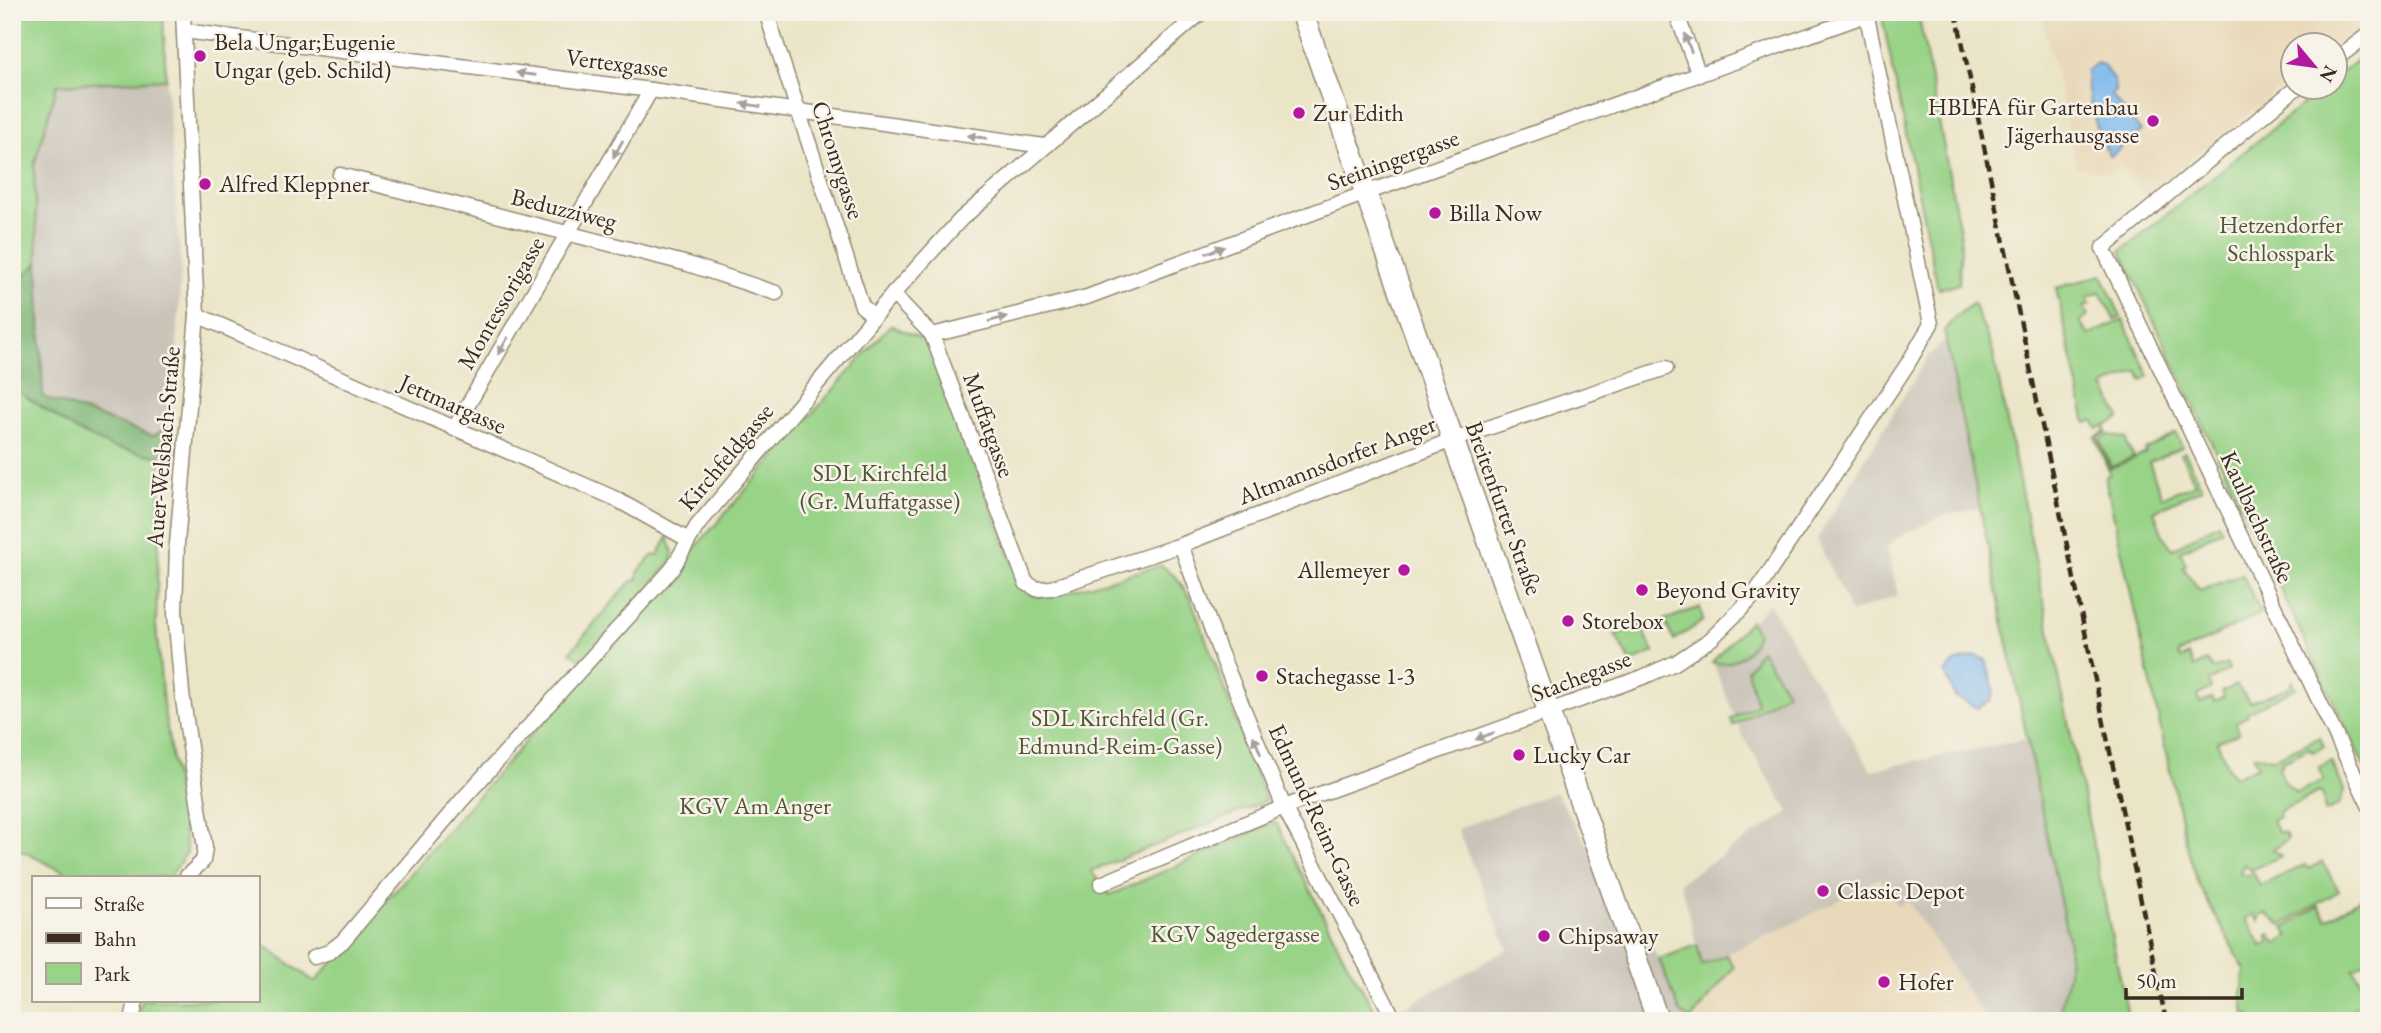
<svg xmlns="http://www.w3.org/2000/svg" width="2381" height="1033" font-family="'EB Garamond',serif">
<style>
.built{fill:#e9d9ba}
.industrial{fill:#c9c3b8}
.green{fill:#98d387;stroke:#6a7e52;stroke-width:2}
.forest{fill:#7ab574;stroke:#5a7049;stroke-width:2}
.water{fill:#7cb8ee;stroke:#5c7186;stroke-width:2}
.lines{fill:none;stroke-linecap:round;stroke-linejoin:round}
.minor-casing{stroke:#938873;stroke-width:17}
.primary-casing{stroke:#938873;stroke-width:24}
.minor{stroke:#fff;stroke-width:14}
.primary{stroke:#fff;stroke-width:21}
.rail{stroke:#3b2a1e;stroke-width:4.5;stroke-dasharray:10 5;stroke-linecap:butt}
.oneway{fill:#a79f9a}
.poi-dot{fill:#b5179e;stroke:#f7f3e8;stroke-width:2.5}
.labels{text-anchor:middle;stroke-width:5;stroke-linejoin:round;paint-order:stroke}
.poi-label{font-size:24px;fill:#3b2a1e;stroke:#f7f3e8;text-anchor:start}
.street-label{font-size:24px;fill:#3b2a1e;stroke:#f7f3e8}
.park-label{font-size:24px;fill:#525438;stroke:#f7f3e8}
</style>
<rect width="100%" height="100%" fill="#f7f3e8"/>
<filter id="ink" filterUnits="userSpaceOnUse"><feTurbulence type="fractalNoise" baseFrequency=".0143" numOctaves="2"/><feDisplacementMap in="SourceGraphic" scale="14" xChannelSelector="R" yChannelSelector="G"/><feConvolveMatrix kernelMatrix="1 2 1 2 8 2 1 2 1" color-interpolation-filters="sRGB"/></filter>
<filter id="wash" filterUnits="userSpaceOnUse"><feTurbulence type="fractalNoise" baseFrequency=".00686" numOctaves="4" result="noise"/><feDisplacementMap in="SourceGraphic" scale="28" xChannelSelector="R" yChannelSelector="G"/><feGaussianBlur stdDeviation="1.57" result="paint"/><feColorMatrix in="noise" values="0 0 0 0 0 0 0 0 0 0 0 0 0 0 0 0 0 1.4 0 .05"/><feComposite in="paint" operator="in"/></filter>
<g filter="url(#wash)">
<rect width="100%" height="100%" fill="#ebe5c8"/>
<g class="built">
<path d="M2041,12H2369V19L2335,45L2294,46L2293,78L2145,196L2121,165L2110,173L2077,167Z"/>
<path d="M1879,877L1897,905L1907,900L1987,1021H1691L1734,967L1727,955L1799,921Z"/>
</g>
<g class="industrial">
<path d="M166,79L181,268L176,367L167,427L153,436L43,397L34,166L57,84Z"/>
<path d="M1946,340L1980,508L1942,516L1899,537L1887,547L1898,595L1851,613L1817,539L1928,356Z"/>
<path d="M1769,604L1871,770L2027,739L2069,944L2068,974L2058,1021H1987L1907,900L1898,906L1879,878L1799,921L1702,965L1680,882L1789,812L1742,735L1713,663Z"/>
<path d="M1555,792L1659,959L1680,1012L1691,1020L1381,1021L1508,949L1457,829Z"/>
</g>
<g class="green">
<path d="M12,12H163L166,79L57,85L34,166L38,263L12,286Z"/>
<path d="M1881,12H1918L1961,237L1959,284L1938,289Z"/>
<path d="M2369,50V777L2121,251L2323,88H2336V77Z"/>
<path d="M2102,275L2121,317L2115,320L2100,292L2087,298L2090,304L2084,307L2088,316L2080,322L2089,335L2123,320L2149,376L2142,380L2138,371L2104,386L2120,418L2105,426L2107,433L2097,438L2110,469L2146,453L2145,450L2176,433L2182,447L2149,462L2162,497L2195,484L2181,454L2185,452L2202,488L2154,511L2163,536L2173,549L2218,523L2222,530L2180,551L2186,565L2183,567L2200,591L2242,574L2261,613L2178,654L2181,659L2189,655L2194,667L2207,661L2213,669L2227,664L2229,669L2209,682L2211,688L2197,696L2200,703L2212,698L2214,702L2224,697L2222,692L2236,685L2250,702L2288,688L2293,681L2296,688L2247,712L2248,715L2235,723L2239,733L2217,741L2228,768L2235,777L2258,766L2253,755L2275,758L2320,737L2324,747L2312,752L2310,748L2281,762L2282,766L2279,768L2284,781L2296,793L2324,780L2319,767L2331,761L2344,790L2339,805L2325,812L2323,795L2319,792L2278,812L2279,817L2272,821L2278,832L2285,833L2288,839L2273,850L2281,856L2251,870L2244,864L2240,873L2247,877L2253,872L2260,886L2305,865L2308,869L2322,862L2339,891L2282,925L2265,913L2261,915L2259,922L2254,914L2246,919L2262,946L2270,941L2267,936L2270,934L2277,944L2289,937L2284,928L2319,906L2327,919L2369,893V960L2353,969L2365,989L2361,995L2363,1002L2352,1009L2356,1015L2369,1006V1021H2252L2249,1014L2245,1015L2242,995L2245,970L2198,884L2185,838L2105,477L2110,474L2095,437L2106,431L2103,426L2098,429L2093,420L2086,423L2056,288Z"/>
<path d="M1973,303L1992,348L2129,1021H2058L2068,974L2069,944L1944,331L1954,318Z"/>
<path d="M890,325L922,339L931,348L1022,587L1034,596L1048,597L1161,565L1176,577L1191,599L1266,801L1091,871L1110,895L1276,822L1346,961L1381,1021H136L142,1000H257V940L315,982Z"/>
<path d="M12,387L77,431L112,447L161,457L156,625L163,704L187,852L170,877H74L12,846Z"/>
<path d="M2109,435L2127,439L2126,444L2134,457L2111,467L2100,440Z"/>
<path d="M668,537L673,552L672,561L585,662L570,652L629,583L638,579V572L652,556L658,555Z"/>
<path d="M1700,607L1703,621L1674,640L1664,620Z"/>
<path d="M1750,621L1757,633C1753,651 1731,669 1712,662Z"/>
<path d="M1640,624L1654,652L1631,662L1615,635Z"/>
<path d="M1761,650L1787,692L1733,726L1731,719L1757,704L1747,670Z"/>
<path d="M1697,945L1702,965L1727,955L1734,967L1691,1020L1680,1012L1659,959Z"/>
</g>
<path class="forest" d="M38,263L43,397L153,436L167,427L161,457L112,447L77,431L12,387V286Z"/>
<g class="water">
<path d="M2097,63L2103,65L2114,81L2115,91L2111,95L2141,131L2111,156C2098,143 2086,90 2086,71Z"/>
<path d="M1976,656L1986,660L1994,690L1990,702L1977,708L1955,697L1945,673L1954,662Z"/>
</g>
</g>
<g filter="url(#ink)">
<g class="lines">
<g class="minor-casing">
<g id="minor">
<path d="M183,12L197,315L177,544L175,613L182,693L205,848L203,861L186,877"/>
<path d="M766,12L862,306L874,316"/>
<path d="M1676,12L1699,75"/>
<path d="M184,31L651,90L1044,146"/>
<path d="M2336,59L2369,34"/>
<path d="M2296,88L2103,248L2369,805"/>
<path d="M340,175L688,264L776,293"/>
<path d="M893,294L932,335L1026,583L1037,589L1051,588L1181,545L1452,440L1666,368"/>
<path d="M197,315L614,498L687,539"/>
<path d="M932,335L1087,297L1366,193L1866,15"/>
<path d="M454,429L651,90"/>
<path d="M1181,545L1218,647L1284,807L1395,1021"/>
<path d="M1101,884L1284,807L1643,677L1675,663L1711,639L1752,598L1907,365L1931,324L1866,12"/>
<path d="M314,957L329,952L343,941L462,800L672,569L697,526L893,294L961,219L1202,12"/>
<path d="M132,1021L136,1000"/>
</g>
</g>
<g class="primary-casing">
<path id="primary" d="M1302,12L1658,1021"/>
</g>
<use href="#minor" class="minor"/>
<use href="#primary" class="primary"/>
<path class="rail" d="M1956,12L2166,1021"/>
</g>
<defs><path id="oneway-solid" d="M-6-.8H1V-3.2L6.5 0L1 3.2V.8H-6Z" transform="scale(1.75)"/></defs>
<g class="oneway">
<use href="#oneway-solid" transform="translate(1688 43) rotate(-110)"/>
<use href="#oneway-solid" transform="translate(526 74) rotate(-173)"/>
<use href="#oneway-solid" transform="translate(751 105) rotate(-171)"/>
<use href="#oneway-solid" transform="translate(977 137) rotate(-172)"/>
<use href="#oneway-solid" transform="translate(618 149) rotate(119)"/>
<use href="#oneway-solid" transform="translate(1215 250) rotate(-21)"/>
<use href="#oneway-solid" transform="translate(998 319) rotate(-14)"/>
<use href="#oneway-solid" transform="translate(503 346) rotate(120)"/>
<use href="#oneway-solid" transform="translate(1485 736) rotate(160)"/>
<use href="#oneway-solid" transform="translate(1257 745) rotate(-112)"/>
</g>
</g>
<g class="poi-dot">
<circle cx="200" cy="56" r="7"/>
<circle cx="1299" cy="113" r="7"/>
<circle cx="2153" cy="121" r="7"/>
<circle cx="205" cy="184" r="7"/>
<circle cx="1435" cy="213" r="7"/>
<circle cx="1404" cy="570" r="7"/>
<circle cx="1642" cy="590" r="7"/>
<circle cx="1568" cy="621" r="7"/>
<circle cx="1262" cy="676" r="7"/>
<circle cx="1519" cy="755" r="7"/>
<circle cx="1823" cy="891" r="7"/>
<circle cx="1544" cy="936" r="7"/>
<circle cx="1884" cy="982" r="7"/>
</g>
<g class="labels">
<g class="poi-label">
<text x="214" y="50">Bela Ungar;Eugenie<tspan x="214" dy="28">Ungar (geb. Schild)</tspan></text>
<text x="2139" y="115" text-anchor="end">HBLFA für Gartenbau<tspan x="2139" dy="28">Jägerhausgasse</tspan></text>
<text x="1313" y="121">Zur Edith</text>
<text x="219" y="192">Alfred Kleppner</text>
<text x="1449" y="221">Billa Now</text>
<text x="1390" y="578" text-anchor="end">Allemeyer</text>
<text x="1656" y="598">Beyond Gravity</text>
<text x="1582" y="629">Storebox</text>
<text x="1276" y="684">Stachegasse 1-3</text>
<text x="1533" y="763">Lucky Car</text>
<text x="1837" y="899">Classic Depot</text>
<text x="1558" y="944">Chipsaway</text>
<text x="1898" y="990">Hofer</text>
</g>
<g class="street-label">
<text transform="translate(617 63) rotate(7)" y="8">Vertexgasse</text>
<text transform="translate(838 160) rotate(72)" y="8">Chromygasse</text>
<text transform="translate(1393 160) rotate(-20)" y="8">Steiningergasse</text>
<text transform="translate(564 209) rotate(14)" y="8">Beduzziweg</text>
<text transform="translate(501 303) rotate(-60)" y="8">Montessorigasse</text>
<text transform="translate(453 404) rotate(24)" y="8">Jettmargasse</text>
<text transform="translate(989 425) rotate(70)" y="8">Muffatgasse</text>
<text transform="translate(163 447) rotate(-85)" y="8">Auer-Welsbach-Straße</text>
<text transform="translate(726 457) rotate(-50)" y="8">Kirchfeldgasse</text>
<text transform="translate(1337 460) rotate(-21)" y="8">Altmannsdorfer Anger</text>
<text transform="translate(1504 508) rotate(70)" y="8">Breitenfurter Straße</text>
<text transform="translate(2257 517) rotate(65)" y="8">Kaulbachstraße</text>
<text transform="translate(1581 676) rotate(-21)" y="8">Stachegasse</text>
<text transform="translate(1317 815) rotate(65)" y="8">Edmund-Reim-Gasse</text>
</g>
<g class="park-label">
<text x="2281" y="233">Hetzendorfer<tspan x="2281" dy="28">Schlosspark</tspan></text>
<text x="880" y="481">SDL Kirchfeld<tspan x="880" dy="28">(Gr. Muffatgasse)</tspan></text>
<text x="1120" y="726">SDL Kirchfeld (Gr.<tspan x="1120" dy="28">Edmund-Reim-Gasse)</tspan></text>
<text x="755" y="814">KGV Am Anger</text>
<text x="1235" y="942">KGV Sagedergasse</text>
</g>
</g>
<rect width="2381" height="1033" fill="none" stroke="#f7f3e8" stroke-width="42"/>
<rect x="32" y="876" width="228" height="126" fill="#f7f3e8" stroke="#aca397" stroke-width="2"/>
<rect x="46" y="898" width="35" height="10" fill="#ffffff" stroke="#aca397" stroke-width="2"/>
<text x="94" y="911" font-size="21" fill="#3b2a1e">Straße</text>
<rect x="46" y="933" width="35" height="10" fill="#3b2a1e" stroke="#aca397" stroke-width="2"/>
<text x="94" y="946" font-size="21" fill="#3b2a1e">Bahn</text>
<rect x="46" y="963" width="35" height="21" fill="#98d387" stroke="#aca397" stroke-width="2"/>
<text x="94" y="981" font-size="21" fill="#3b2a1e">Park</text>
<g transform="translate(2314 66) rotate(119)"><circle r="33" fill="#f7f3e8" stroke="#aca397" stroke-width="2"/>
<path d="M0-5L12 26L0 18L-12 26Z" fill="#b5179e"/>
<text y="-10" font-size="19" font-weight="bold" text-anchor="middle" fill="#3b2a1e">N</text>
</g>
<path d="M2126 988v10h116v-10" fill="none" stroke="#3b2a1e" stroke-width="3.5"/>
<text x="2136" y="988" font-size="21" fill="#3b2a1e" stroke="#f7f3e8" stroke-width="5" paint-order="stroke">50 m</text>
</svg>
